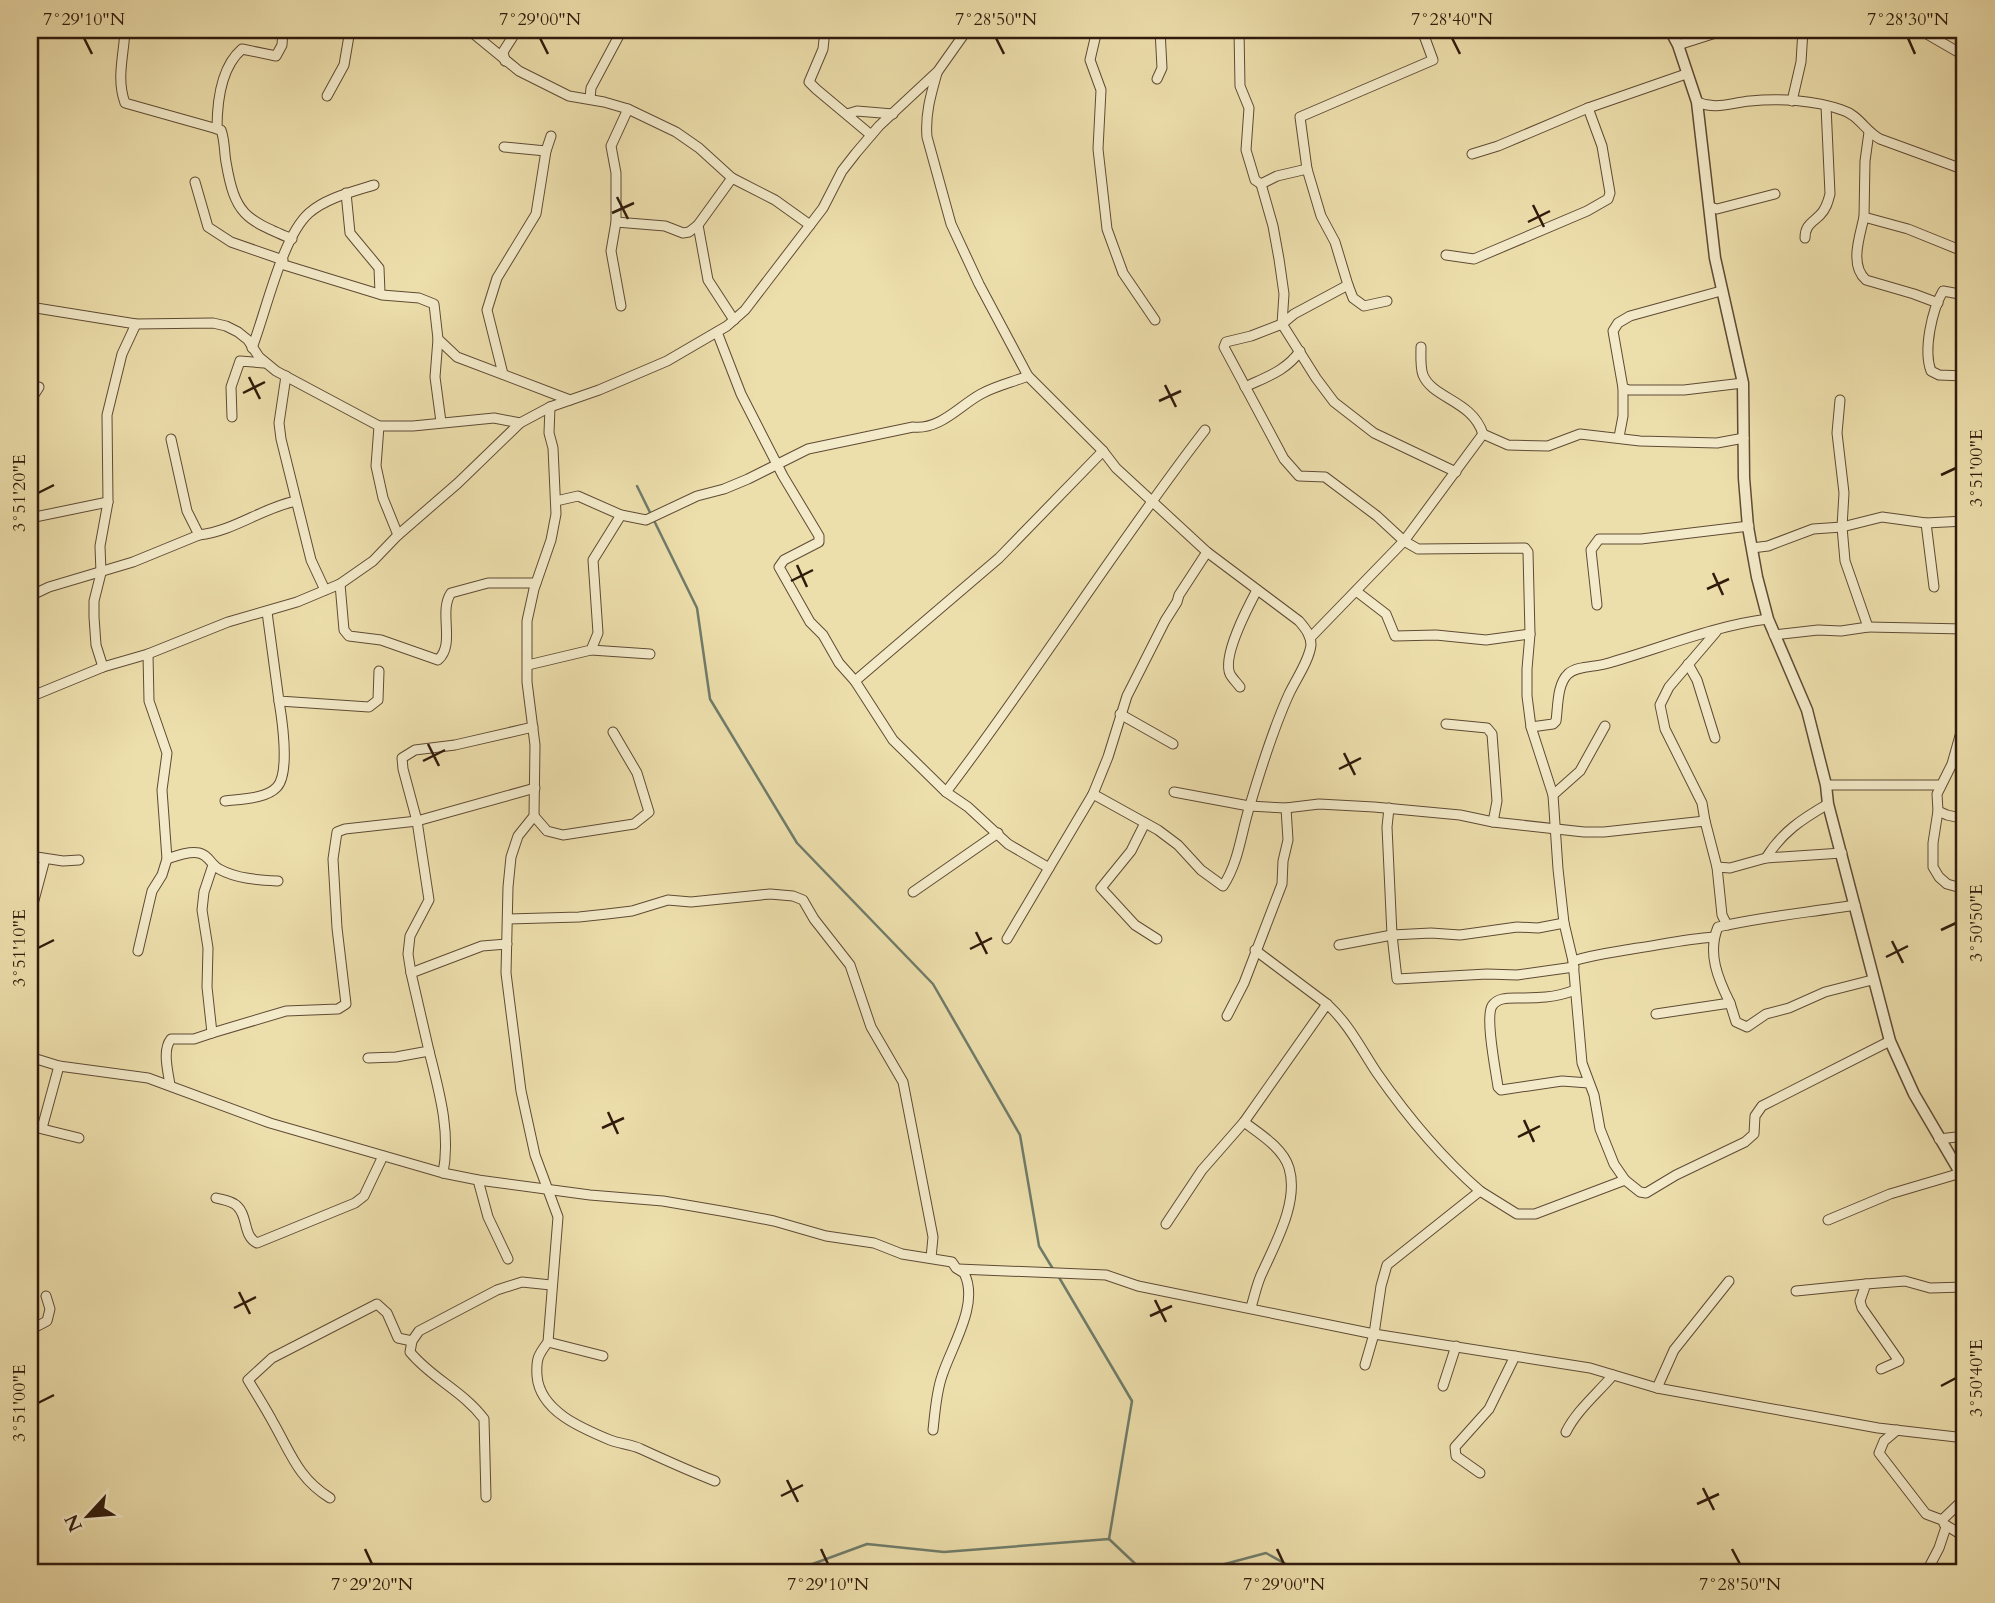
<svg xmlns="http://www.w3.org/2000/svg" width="1995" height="1603" font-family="Cardo,serif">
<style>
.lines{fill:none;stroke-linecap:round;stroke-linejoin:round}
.stream{stroke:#6f7c6a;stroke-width:2.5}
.minor-casing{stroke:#5f4b34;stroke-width:11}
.tertiary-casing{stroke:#5f4b34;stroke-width:13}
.minor{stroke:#f3eac9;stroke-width:9}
.tertiary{stroke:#f3eac9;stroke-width:10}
.ticks{fill:none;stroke:#301a0c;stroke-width:2.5}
.neatline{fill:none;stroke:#301a0c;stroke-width:2.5}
.ticks-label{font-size:18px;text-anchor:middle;fill:#301a0c}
</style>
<rect width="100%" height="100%" fill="#eddfac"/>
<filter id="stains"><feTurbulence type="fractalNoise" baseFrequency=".00286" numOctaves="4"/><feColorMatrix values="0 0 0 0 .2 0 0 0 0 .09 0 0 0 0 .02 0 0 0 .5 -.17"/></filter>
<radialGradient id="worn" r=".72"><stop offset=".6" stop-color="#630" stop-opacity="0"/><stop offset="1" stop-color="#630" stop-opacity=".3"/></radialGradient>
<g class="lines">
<g class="stream">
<path d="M637,486L697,608L710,699L797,843L933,984L1020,1135L1039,1246L1053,1269"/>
<path d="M1057,1274L1132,1401L1109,1539"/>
<path d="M788,1573L867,1544L944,1552L1109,1539L1145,1573"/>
<path d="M1191,1573L1266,1553L1302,1573"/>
</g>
<g class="minor-casing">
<g id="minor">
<path d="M125,30C124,55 116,78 125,103L221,130C225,141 224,151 226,162C235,215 245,219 292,239"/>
<path d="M469,30L519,71L569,96L604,102L628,109L676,132L699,148L732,178L775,200L810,225"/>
<path d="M825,30L823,49L809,82L816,89L871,135"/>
<path d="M1097,30L1090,60L1101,90L1098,149L1107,229L1123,273L1155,320"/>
<path d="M1239,30L1240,86L1249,108L1246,150L1255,180L1261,184L1277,176L1307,169L1321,216L1335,242L1348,285L1353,298L1364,306L1387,301"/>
<path d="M1920,30L1965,56"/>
<path d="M1678,45L1725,30"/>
<path d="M505,61L503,52L517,30"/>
<path d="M937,73C931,94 925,114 927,137L951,224L979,284L1028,376L1103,451L1116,468L1207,552L1299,621C1305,628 1311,635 1311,645C1309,661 1296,679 1289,694C1273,729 1261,768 1250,805C1241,833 1239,862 1223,886L1201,870L1178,845L1158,830L1093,794"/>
<path d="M1157,79L1162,68L1160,30"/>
<path d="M327,96L344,65L350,30"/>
<path d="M590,99L591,88L622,30"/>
<path d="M1792,101L1801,62L1803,30"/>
<path d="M1697,102C1716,110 1730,103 1750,101C1779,98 1814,100 1842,110C1859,115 1865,131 1880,139L1965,170"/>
<path d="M847,114L857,111L893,114"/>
<path d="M217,129C217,103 221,67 242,49L276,56L282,45L283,30"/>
<path d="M1869,132L1865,161L1864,217L1908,229L1965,252"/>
<path d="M504,147L546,151"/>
<path d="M1472,154L1498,146L1588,108L1686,74"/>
<path d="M1307,169L1300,117L1433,60L1422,30"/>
<path d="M732,178L698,225L708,280L734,320"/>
<path d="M195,182L208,227L231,242L283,260"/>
<path d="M1261,184L1273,226L1279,259L1284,294L1282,324L1316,378L1334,402L1374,433L1456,472"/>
<path d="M346,193L350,233L379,268L380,293"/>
<path d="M1710,207L1717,209L1775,194"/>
<path d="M1864,217C1860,236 1849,265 1866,280L1914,294L1938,303"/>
<path d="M616,222L665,226L683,233L689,232L698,225"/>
<path d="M1805,238C1805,225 1812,223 1820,215C1826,209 1828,202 1830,194L1826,106"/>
<path d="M1446,255L1474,259L1587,211L1608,199L1610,193L1602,146L1588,108"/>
<path d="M281,264L382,295L419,298L434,304L438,339L457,357L570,400"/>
<path d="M1348,285L1294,314L1282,324L1251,336L1226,342L1224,347L1284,459L1299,476L1325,477L1377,516L1404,541L1418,549L1525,548L1528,552L1530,634L1527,669V696L1531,727L1553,795L1558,869L1564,923L1573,961L1582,1063L1594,1095L1600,1129L1614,1164L1625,1180L1535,1214H1517L1480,1191"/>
<path d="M1721,291L1630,316L1618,323L1613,331L1623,388L1629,390H1684L1743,383"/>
<path d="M1965,295L1943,291C1932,310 1923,350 1931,371L1939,375L1965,376"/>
<path d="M621,306L611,251L616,222V173L611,146L628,109"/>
<path d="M30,307L136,324L213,323L226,326L238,332L248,340L259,357L276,371L379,426H413L494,418L520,423"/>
<path d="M717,332L741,394L783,476L819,536V542L784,560L779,567L810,622L823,635L839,663L855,681"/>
<path d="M438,339L435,377L441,422"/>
<path d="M1421,347C1421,356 1420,367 1423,375C1433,399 1472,400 1483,434"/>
<path d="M252,348C266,312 282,237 309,213C326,198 352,192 374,185"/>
<path d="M503,374L487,310L497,278L536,214L546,151L551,136"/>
<path d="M286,376L279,423L281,439L311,560L325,590"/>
<path d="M1245,387C1266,377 1286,371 1300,351"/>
<path d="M30,401L39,387"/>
<path d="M550,407L549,433L553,448L556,514L551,540L534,589L527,621V682L535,745L534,816L518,836L511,857L508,887L506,973L521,1091L535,1155L558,1217L548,1342C538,1355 536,1359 537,1376C540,1411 581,1428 610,1440C620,1444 631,1444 641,1449C665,1460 689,1471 715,1481"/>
<path d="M232,417L231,387L240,361L264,363"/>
<path d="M379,426L376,466L383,498L398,535"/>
<path d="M1619,437L1623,416V388"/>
<path d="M171,439L187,511L199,535C234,531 262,508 296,501"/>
<path d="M1103,451L999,558L855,681L893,740L946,792L968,807L1008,844L1049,868L1093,794L1108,757L1127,696L1165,621L1177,602L1179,595L1207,552"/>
<path d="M556,501L578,496L621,515L646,520L697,496L724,489L748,479L808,449L913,427C940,430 959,406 981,394C995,386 1013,382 1028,376"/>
<path d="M30,518L108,502"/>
<path d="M1926,523L1934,587"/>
<path d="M1752,548L1768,546L1813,529L1842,527L1882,517L1926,523L1965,521"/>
<path d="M340,584L344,630L349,636L381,640L438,660C456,644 438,612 451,593L488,583H536"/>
<path d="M1356,591L1386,614L1395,636L1436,635L1486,640L1530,634"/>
<path d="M30,596L49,587L133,562L199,535"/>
<path d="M1597,605L1591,550L1599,539H1641L1749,526"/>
<path d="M267,612L279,701L369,707L378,700L379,671"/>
<path d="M1868,627L1965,629"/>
<path d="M1774,635L1818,630L1841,631L1868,627L1845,561L1842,527L1844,493L1837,433L1840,400"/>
<path d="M1310,638L1404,541L1483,434L1508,445L1548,446L1580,434L1640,441L1717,443L1744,438"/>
<path d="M591,650L650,654"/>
<path d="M1688,664L1697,680L1715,738"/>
<path d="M528,665L591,650L598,633L593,560L621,515"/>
<path d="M103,667L96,645L94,617V601L101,573L100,546L108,502L107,415L122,354L136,324"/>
<path d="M1240,687C1237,683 1232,678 1230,674C1222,656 1248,607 1257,590"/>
<path d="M30,697L103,667L148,654L228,622L297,602L340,584L373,561L398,535L458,483L520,423L550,407L599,390L667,361L727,326L745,310L823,208L842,171L856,153L879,126L938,71L967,30"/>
<path d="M1120,714L1173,744"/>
<path d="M1965,718L1952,764L1937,794L1938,811L1933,843V867L1939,877L1947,884L1965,889"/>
<path d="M1446,724L1487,728L1492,734L1497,801L1493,822"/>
<path d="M1531,727L1553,724L1556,721C1558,707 1557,684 1568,674C1576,666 1594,667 1605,664C1659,649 1712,626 1768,619"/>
<path d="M1826,785H1940"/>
<path d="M946,792C1036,674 1114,548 1205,430"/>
<path d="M1174,792L1249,806L1286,808L1319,804L1374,807L1460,815L1493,822L1584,832H1604L1705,821L1717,867L1722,915L1727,925L1718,927C1707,953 1718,979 1730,1003"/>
<path d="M1553,795L1580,771L1605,726"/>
<path d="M225,801C241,799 266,799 277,787C290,773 282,719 279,701"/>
<path d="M1389,808L1387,827L1392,935L1431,933L1460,935L1517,927L1538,928L1564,923"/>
<path d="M1938,811L1947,815L1965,819"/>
<path d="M534,816L547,831L563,835L634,824L649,812L637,773L613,732"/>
<path d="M1705,821L1702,803L1665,729L1660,705L1669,687L1716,632"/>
<path d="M1145,823L1131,851L1101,888L1135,925L1157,939"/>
<path d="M30,856L63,861L79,860"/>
<path d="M1766,858C1782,832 1802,819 1828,804"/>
<path d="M167,859C176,856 189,851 199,853C209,855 211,865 219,869C237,879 259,880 278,881"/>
<path d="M1717,867L1730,868L1766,858L1842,853"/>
<path d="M913,892L998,833"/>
<path d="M30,915L45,859"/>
<path d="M508,919L579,917L607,914L632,911L668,900L691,902L770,894L793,896L803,900L814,919L850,965L871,1027L903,1082L933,1237L931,1258"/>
<path d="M1727,925C1769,916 1812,912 1855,905"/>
<path d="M1007,939L1049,868"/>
<path d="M1339,945L1392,935L1397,979L1487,974L1517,975L1574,967"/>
<path d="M1255,950L1327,1004"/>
<path d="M138,951L152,891L162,875L167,859L162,790L167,753L149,701L148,654"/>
<path d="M1573,961C1595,954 1616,952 1638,948C1664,944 1687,939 1714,937"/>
<path d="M411,973L408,954L410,936L429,900L417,821L403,769L402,758L415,750L455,745L533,727"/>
<path d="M1575,990C1555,998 1537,998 1516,998C1507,998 1497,998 1492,1006C1485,1018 1496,1072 1498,1087L1501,1090L1562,1081L1589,1083"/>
<path d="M1656,1014L1730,1003L1736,1022L1747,1027L1766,1014L1789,1008L1825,992L1872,980"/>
<path d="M1227,1016L1244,983L1282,884L1283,861L1288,840L1286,808"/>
<path d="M212,1033L286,1011L338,1009L346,1004L337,928L333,859L337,832L345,829L417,821L535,788"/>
<path d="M429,1051C439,1091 451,1132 443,1173"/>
<path d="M30,1057L59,1066L148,1078L270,1123L443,1173L478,1180L590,1195L663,1201L727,1212L774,1221L826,1236L874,1243L902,1254L952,1262L956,1268L964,1273C980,1304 951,1347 942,1376C936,1393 935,1413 933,1430"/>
<path d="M368,1058L396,1057L429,1051L411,973L482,946L507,944"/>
<path d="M170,1085C168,1071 162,1050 171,1039H194L212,1033L207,987L208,948L202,910L204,892L213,865"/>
<path d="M1244,1122C1260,1134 1283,1148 1289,1168C1299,1201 1276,1242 1263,1271C1257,1282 1255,1295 1251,1307"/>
<path d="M30,1126L79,1138"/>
<path d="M42,1128L59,1066"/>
<path d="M1939,1139L1965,1136"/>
<path d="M478,1180L488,1217L508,1259"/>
<path d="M1625,1180L1640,1192L1646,1193L1676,1175L1745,1142L1754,1134L1755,1116L1762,1106L1890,1041"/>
<path d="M216,1198C223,1200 233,1201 238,1207C248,1217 243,1236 257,1243L355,1203L364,1196L383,1156"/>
<path d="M1828,1220L1890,1194L1961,1173"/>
<path d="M1166,1224L1202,1170L1244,1122L1327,1004C1349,1024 1361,1049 1377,1073C1407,1116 1441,1157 1480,1191L1387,1265L1381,1286L1374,1334L1365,1365"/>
<path d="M958,1269L1106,1275L1138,1286L1374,1334L1590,1368L1657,1388L1878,1428L1965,1438"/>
<path d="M1796,1291L1866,1284"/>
<path d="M30,1330L47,1321L50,1309L46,1296"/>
<path d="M548,1342L603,1356"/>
<path d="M1881,1369L1899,1361L1862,1308L1860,1301L1866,1284L1905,1281L1930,1288L1965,1287"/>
<path d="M1443,1386L1456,1346"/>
<path d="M1657,1388L1674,1350L1729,1281"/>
<path d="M1897,1430L1884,1441L1879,1453L1926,1514L1942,1520L1965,1498"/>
<path d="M1566,1432C1577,1410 1597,1394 1613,1375"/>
<path d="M1480,1473L1456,1456L1455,1447L1489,1409L1515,1356"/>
<path d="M486,1497L484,1419C463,1391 431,1378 410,1352L412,1341L419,1331L497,1290L522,1282L551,1285"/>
<path d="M330,1498C299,1479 291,1454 274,1424C266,1409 257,1395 248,1380L272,1358L377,1304L387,1313L398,1338L412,1341"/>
<path d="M1944,1524L1965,1537"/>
<path d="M1926,1573L1939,1548L1946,1527"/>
</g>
</g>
<g class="tertiary-casing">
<path id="tertiary" d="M1670,30L1678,45L1697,102L1715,258L1743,383L1744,478L1748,527L1757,577L1768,619L1807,710L1826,785L1828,804L1890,1041L1914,1094L1965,1181"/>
</g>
<use href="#minor" class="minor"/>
<use href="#tertiary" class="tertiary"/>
</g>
<path class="ticks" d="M84,38L92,54M540,38L548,54M996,38L1004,54M1452,38L1460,54M1908,38L1915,54M617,197L628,219M1533,205L1544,227M612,213L634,203M1528,222L1550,211M249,377L260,399M1165,385L1176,407M243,393L265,382M1159,401L1181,391M1941,475L1956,468M38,493L54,485M797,565L807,587M1713,573L1723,595M791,581L813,570M1707,589L1729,579M428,744L439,766M1344,753L1355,775M423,761L445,750M1339,769L1361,758M1941,930L1956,923M976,932L987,954M1892,941L1903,963M38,948L54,940M970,949L992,938M1886,957L1908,946M608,1112L618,1134M1524,1120L1534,1142M602,1128L624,1118M1518,1137L1540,1126M239,1292L250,1314M1155,1300L1166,1322M234,1308L256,1297M1150,1316L1172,1306M1941,1386L1956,1378M38,1403L54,1395M787,1480L798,1502M1703,1488L1714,1510M781,1496L803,1485M1697,1504L1719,1494M365,1549L372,1564M821,1549L828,1564M1277,1549L1284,1564M1732,1549L1740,1564"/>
<rect width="1995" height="1603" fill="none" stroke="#eddfac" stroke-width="77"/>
<g transform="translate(88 1516) rotate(244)" stroke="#f3eac9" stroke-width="5" paint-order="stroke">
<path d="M0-5L12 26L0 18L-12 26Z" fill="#301a0c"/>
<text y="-10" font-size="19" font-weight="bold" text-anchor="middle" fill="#301a0c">N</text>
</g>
<rect x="38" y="38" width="1918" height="1526" class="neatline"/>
<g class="ticks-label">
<text x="84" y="25">7°29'10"N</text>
<text x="540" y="25">7°29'00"N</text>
<text x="996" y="25">7°28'50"N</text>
<text x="1452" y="25">7°28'40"N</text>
<text x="1908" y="25">7°28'30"N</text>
<text transform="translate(1976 468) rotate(-90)" y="6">3°51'00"E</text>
<text transform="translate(19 493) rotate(-90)" y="6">3°51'20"E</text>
<text transform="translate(1976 923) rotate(-90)" y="6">3°50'50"E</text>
<text transform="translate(19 948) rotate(-90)" y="6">3°51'10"E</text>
<text transform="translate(1976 1378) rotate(-90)" y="6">3°50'40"E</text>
<text transform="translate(19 1403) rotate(-90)" y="6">3°51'00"E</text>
<text x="372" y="1590">7°29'20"N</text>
<text x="828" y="1590">7°29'10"N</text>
<text x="1284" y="1590">7°29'00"N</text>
<text x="1740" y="1590">7°28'50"N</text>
</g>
<rect width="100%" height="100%" filter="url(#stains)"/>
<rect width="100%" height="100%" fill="url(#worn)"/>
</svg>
